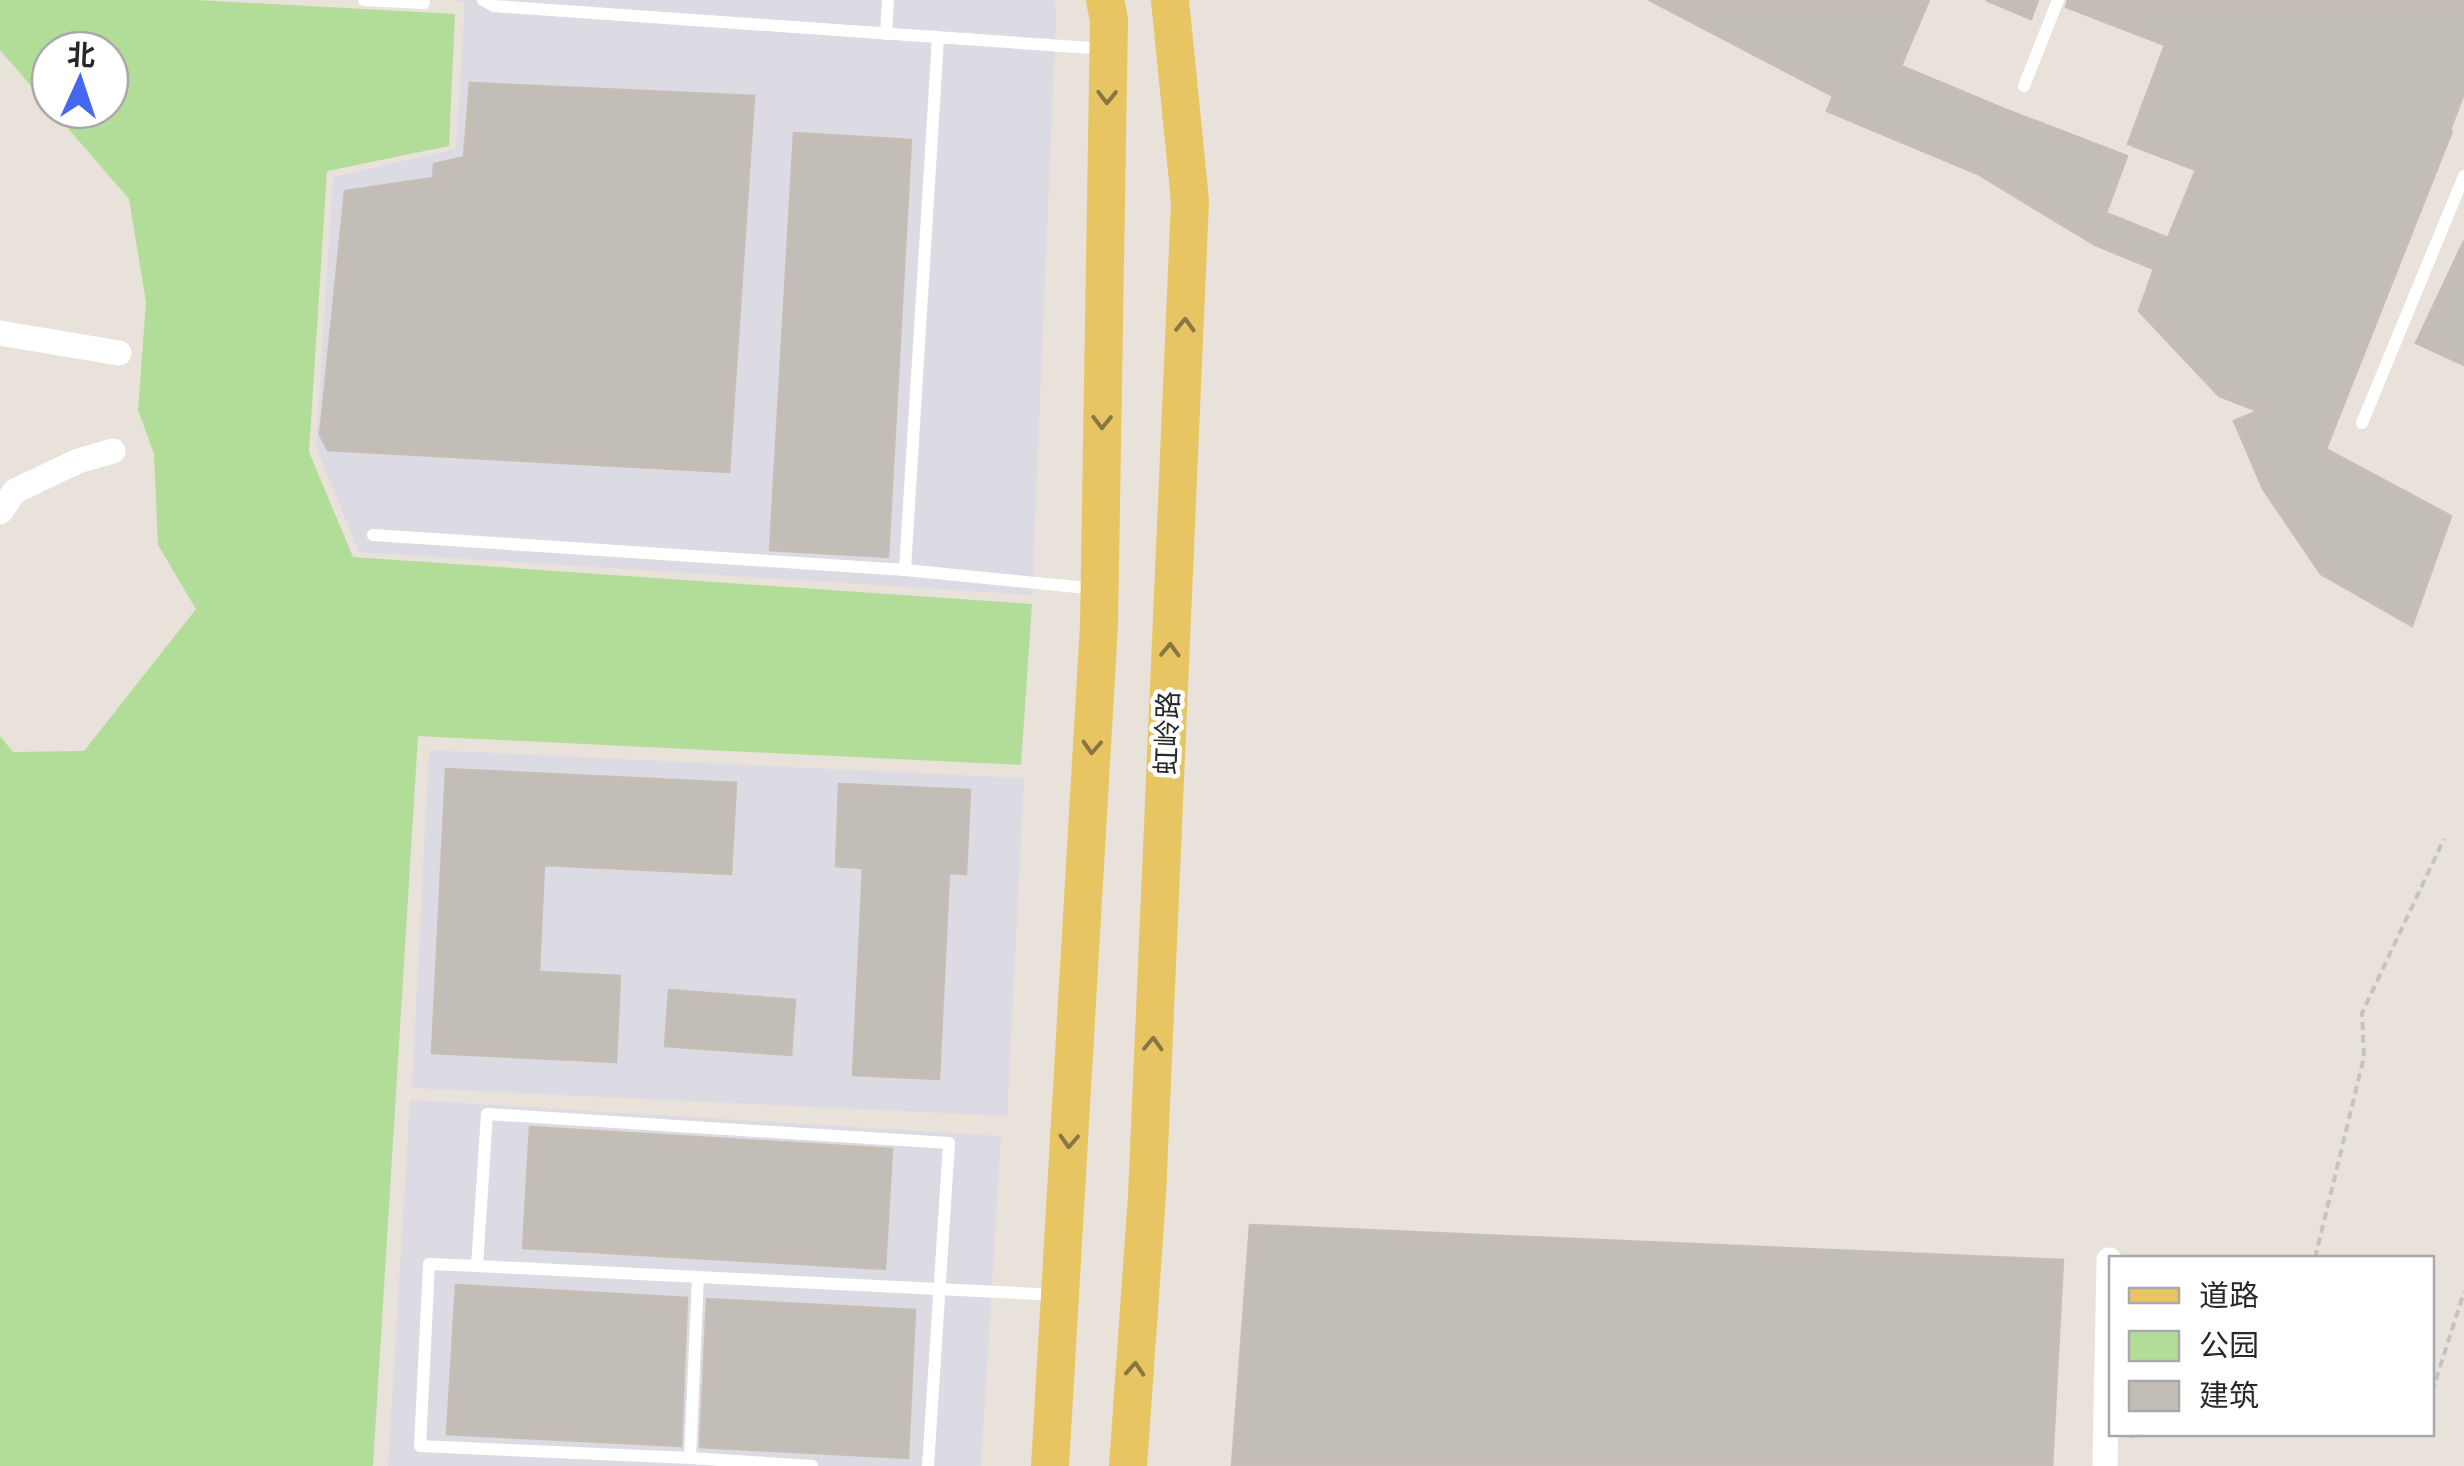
<svg xmlns="http://www.w3.org/2000/svg" width="2464" height="1466" font-family="Ubuntu,'Noto Sans SC',sans-serif">
<style>
.industrial{fill:#dcdae2}
.green{fill:#b2dd99}
.building{fill:#c2bdb6;stroke:#c4beb4;stroke-width:2.5}
.lines{fill:none;stroke-linecap:round;stroke-linejoin:round}
.path{stroke:#c3c3c3;stroke-width:4;stroke-dasharray:8 5;stroke-linecap:butt}
.service{stroke:#fff;stroke-width:12}
.minor{stroke:#fff;stroke-width:25}
.primary{stroke:#e7c562;stroke-width:38}
.oneway{stroke:#887645}
.labels{text-anchor:middle;stroke-width:9;stroke-linejoin:round;paint-order:stroke}
.street-label{font-size:28px;fill:#282828;stroke:#fff}
</style>
<rect width="100%" height="100%" fill="#e9e2da"/>
<g class="industrial">
<path d="M452,0H1054L1056,13L1032,595L359,552L316,447L333,177L456,149L465,2Z"/>
<path d="M429,750L1024,778L1007,1116L412,1088Z"/>
<path d="M410,1100L1001,1136L981,1466H388Z"/>
</g>
<path class="green" d="M0,0H197L455,14L449,146L327,171L309,452L353,557L1032,604L1021,765L418,736L373,1466H0V736L13,752L84,751L196,609L158,545L154,454L138,410L146,302L129,199L52,110H110V50H50V108L0,50Z"/>
<g class="building">
<path d="M1649,0H1929L1901,66L2004,109L2127,156L2106,213L2168,238L2196,170L2128,144L2165,45L2066,7L2068,0H2464V93L2450,130L2452,131L2326,449L2451,516L2412,626L2321,574L2263,489L2234,421L2258,411L2219,396L2139,311L2154,269L2095,245L1978,174L1827,111L1833,96Z"/>
<path d="M1986,0H2038L2031,19Z"/>
<path d="M470,83L754,96L729,472L328,450L320,435L345,191L433,178L434,164L464,157Z"/>
<path d="M794,133L911,140L888,557L770,550Z"/>
<path d="M2464,241V365L2416,343Z"/>
<path d="M446,769L736,783L731,874L544,865L539,972L620,976L616,1062L432,1053Z"/>
<path d="M839,784L970,790L966,874L949,873L939,1079L853,1075L863,868L836,866Z"/>
<path d="M669,990L795,1000L791,1055L665,1046Z"/>
<path d="M530,1127L892,1149L885,1269L523,1248Z"/>
<path d="M1250,1225L2063,1260L2052,1466H1232Z"/>
<path d="M456,1285L687,1298L681,1446L447,1434Z"/>
<path d="M707,1299L915,1310L908,1458L700,1447Z"/>
</g>
<g class="lines">
<g class="path">
<path d="M2315,1258L2364,1057L2362,1013L2444,839"/>
<path d="M2432,1392L2464,1292"/>
<path d="M2130,1436L2154,1434"/>
</g>
<g class="service">
<path d="M364,0L424,3"/>
<path d="M483,0L494,6L1106,49"/>
<path d="M886,34L888,0"/>
<path d="M2024,86L2058,0"/>
<path d="M2362,423L2464,176"/>
<path d="M373,535L905,570L938,38"/>
<path d="M905,570L1097,589"/>
<path d="M477,1266L487,1114L949,1143L928,1466"/>
<path d="M698,1277L690,1458L420,1446L429,1264L477,1266L1058,1295"/>
<path d="M690,1458L812,1466"/>
</g>
<g class="minor">
<path d="M0,333L119,353"/>
<path d="M0,512L15,491L78,461L113,451"/>
<path d="M2105,1466L2109,1260"/>
</g>
<g class="primary">
<path d="M1050,1466L1099,625L1109,20L1105,0"/>
<path d="M1128,1466L1147,1196L1190,201L1170,0"/>
</g>
</g>
<defs><path id="oneway-chevron" d="M-2-3.5L2.5 0L-2 3.5" fill="none" stroke-width="1.6" stroke-linecap="round" stroke-linejoin="round" transform="scale(2.5)"/></defs>
<g class="oneway">
<use href="#oneway-chevron" transform="translate(1107 97) rotate(91)"/>
<use href="#oneway-chevron" transform="translate(1185 325) rotate(-88)"/>
<use href="#oneway-chevron" transform="translate(1102 422) rotate(91)"/>
<use href="#oneway-chevron" transform="translate(1170 650) rotate(-88)"/>
<use href="#oneway-chevron" transform="translate(1092 747) rotate(93)"/>
<use href="#oneway-chevron" transform="translate(1153 1044) rotate(-88)"/>
<use href="#oneway-chevron" transform="translate(1069 1141) rotate(93)"/>
<use href="#oneway-chevron" transform="translate(1135 1369) rotate(-86)"/>
</g>
<g class="labels">
<g class="street-label">
<text transform="translate(1167 733) rotate(-88)" y="10">虹岭路</text>
</g>
</g>
<rect x="2109" y="1256" width="325" height="180" fill="#ffffff" stroke="#a9a9a9" stroke-width="2.5"/>
<rect x="2129" y="1288" width="50" height="15" fill="#e7c562" stroke="#a9a9a9" stroke-width="2.5"/>
<text x="2199" y="1306" font-size="30" fill="#282828">道路</text>
<rect x="2129" y="1331" width="50" height="30" fill="#b2dd99" stroke="#a9a9a9" stroke-width="2.5"/>
<text x="2199" y="1356" font-size="30" fill="#282828">公园</text>
<rect x="2129" y="1381" width="50" height="30" fill="#c2bdb6" stroke="#a9a9a9" stroke-width="2.5"/>
<text x="2199" y="1406" font-size="30" fill="#282828">建筑</text>
<g transform="translate(80 80) rotate(3)"><circle r="48" fill="#ffffff" stroke="#a9a9a9" stroke-width="2.5"/>
<path d="M0-8L18 38L0 25L-18 38Z" fill="#4367ed"/>
<text y="-15" font-size="28" font-weight="bold" text-anchor="middle" fill="#282828">北</text>
</g>
</svg>
